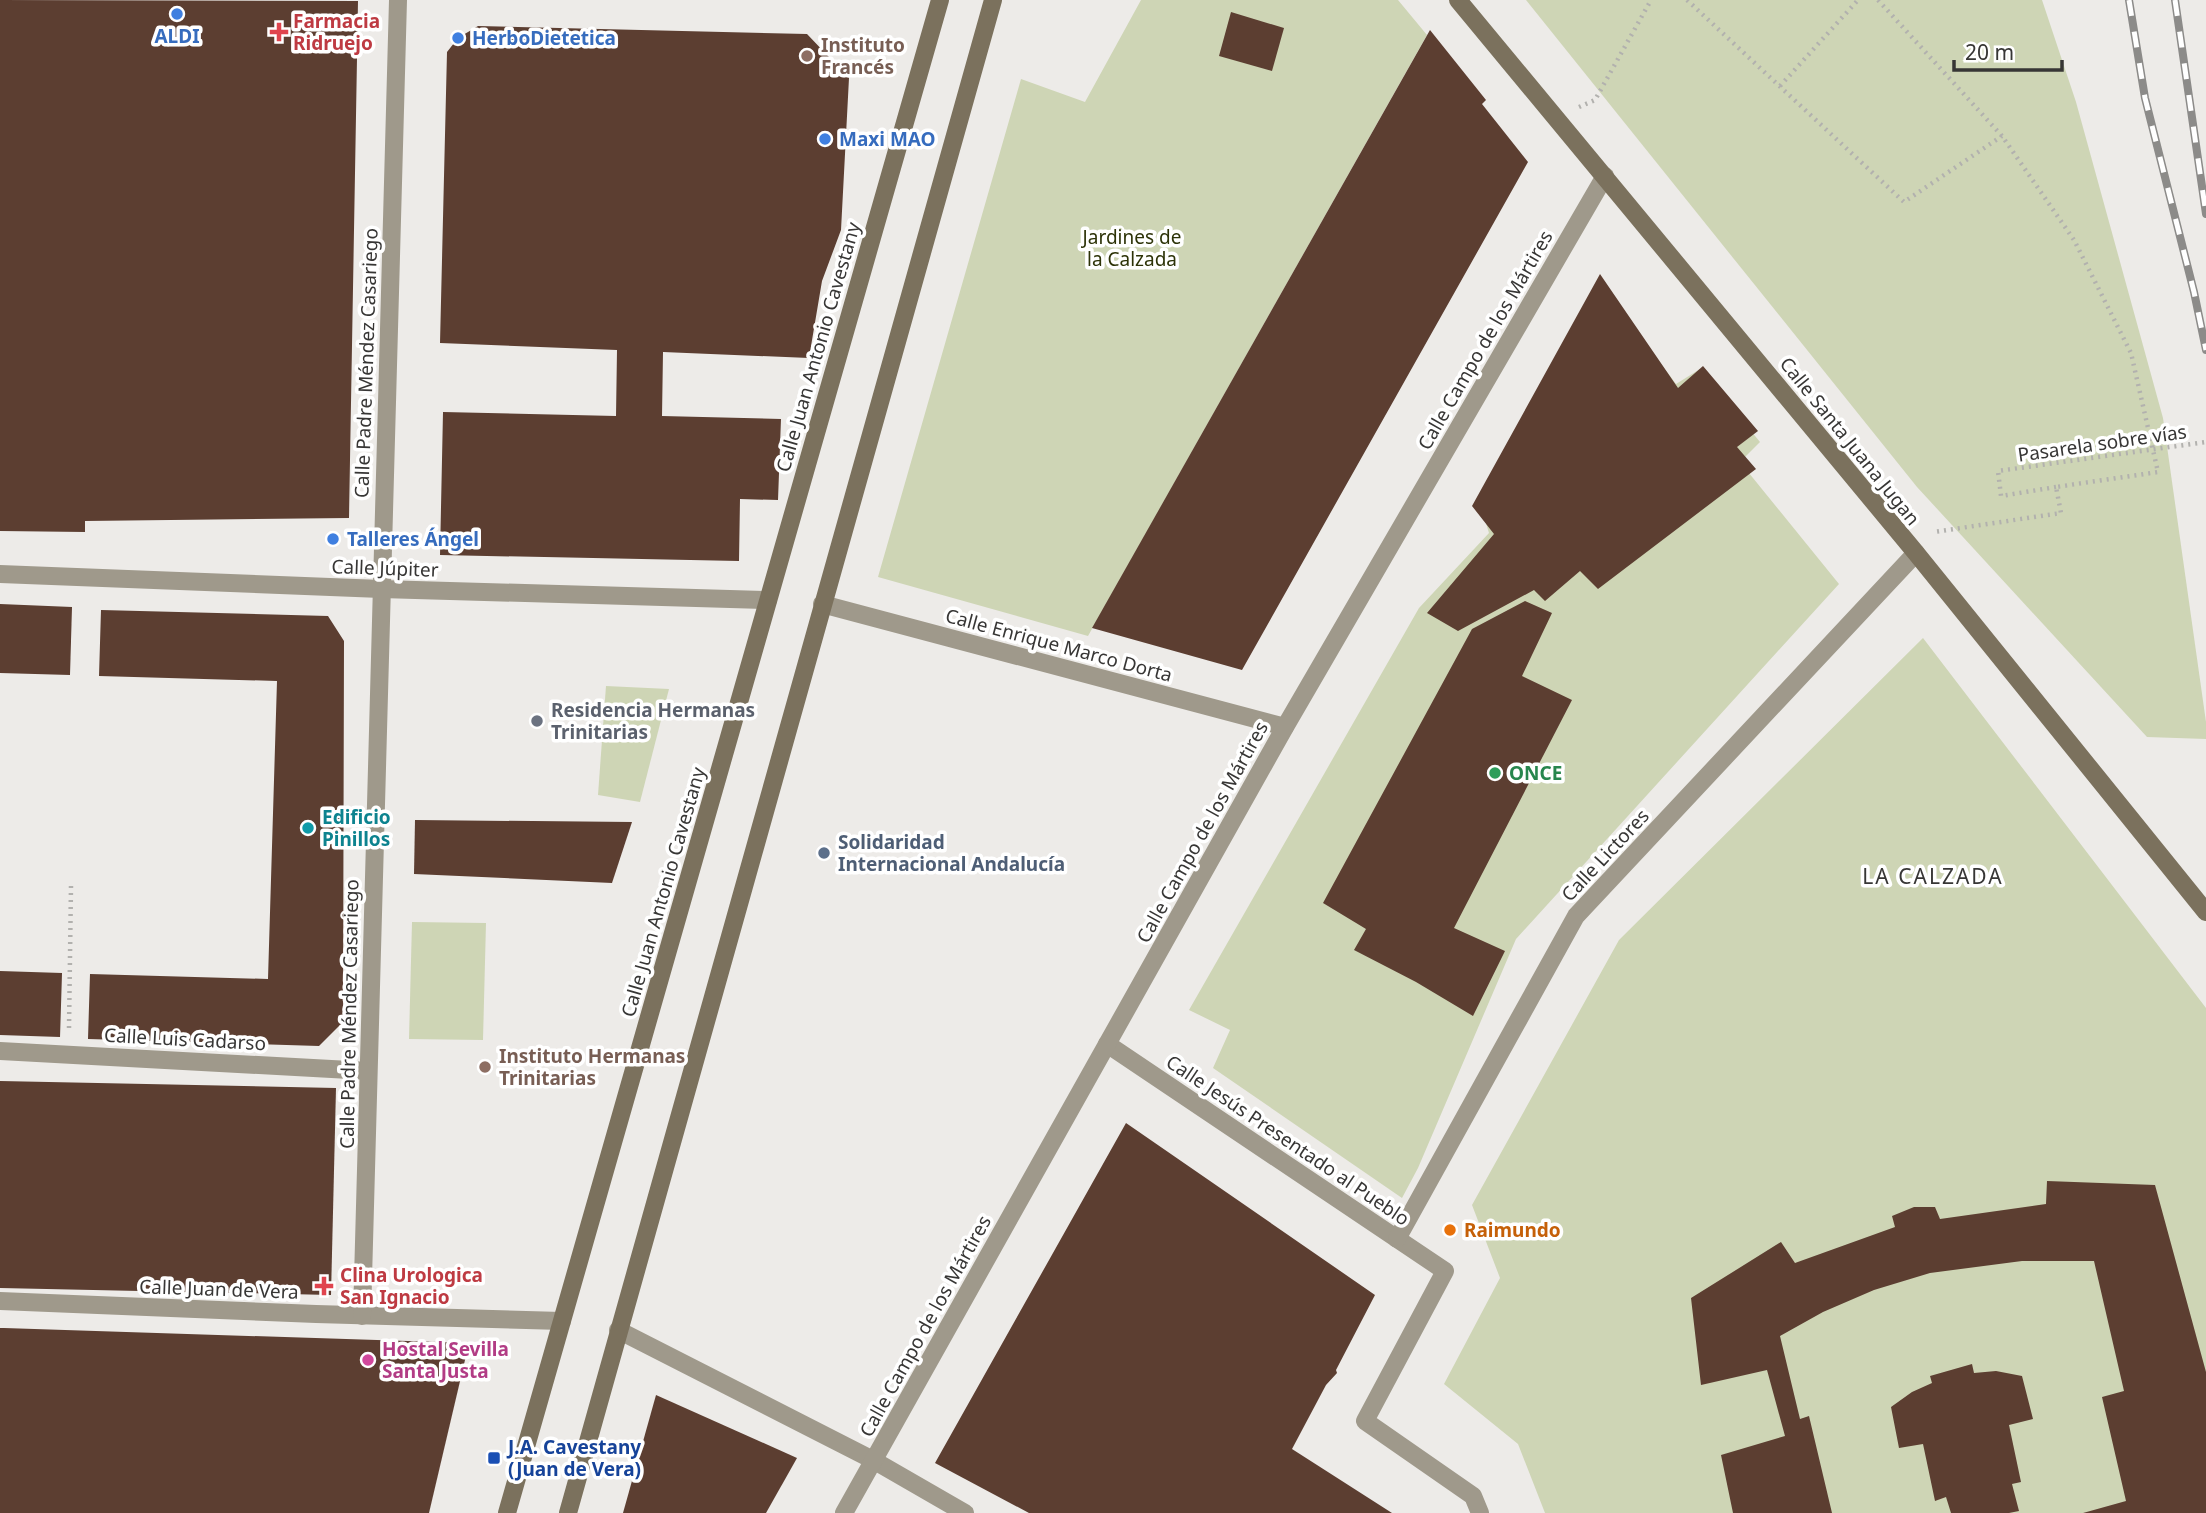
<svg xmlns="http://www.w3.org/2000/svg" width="2206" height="1513" font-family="'Noto Sans',sans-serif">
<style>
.green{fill:#ced5b5}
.building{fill:#5c3e31}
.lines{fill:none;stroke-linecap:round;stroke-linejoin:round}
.path{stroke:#b2b1ae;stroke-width:4.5;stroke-dasharray:2 5;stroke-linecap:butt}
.pedestrian{stroke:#9f998b;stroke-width:18}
.minor{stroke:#9f998b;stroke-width:18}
.secondary{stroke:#7b715d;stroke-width:18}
.rail-casing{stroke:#8c8b89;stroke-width:8}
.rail{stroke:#fff;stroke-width:5;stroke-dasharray:16;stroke-linecap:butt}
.shop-dot{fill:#3f7fe0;stroke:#fff;stroke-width:2.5}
.health-dot{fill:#e0444e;stroke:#fff;stroke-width:2.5}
.education-dot{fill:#8d6e63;stroke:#fff;stroke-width:2.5}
.worship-dot{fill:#6b7280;stroke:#fff;stroke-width:2.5}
.leisure-dot{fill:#2e9e5b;stroke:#fff;stroke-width:2.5}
.culture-dot{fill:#0f9aa8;stroke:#fff;stroke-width:2.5}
.service-dot{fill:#5c6f8a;stroke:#fff;stroke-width:2.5}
.food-dot{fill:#e8710a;stroke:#fff;stroke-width:2.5}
.hotel-dot{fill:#d1479c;stroke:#fff;stroke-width:2.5}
.transit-dot{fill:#1a4fb4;stroke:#fff;stroke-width:2.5}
.labels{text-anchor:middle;stroke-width:7;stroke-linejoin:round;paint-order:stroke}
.health-label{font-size:19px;font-weight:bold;fill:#be3a42;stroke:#fff;text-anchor:start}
.shop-label{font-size:19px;font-weight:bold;fill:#366cbe;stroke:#fff;text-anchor:start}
.education-label{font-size:19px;font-weight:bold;fill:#785e54;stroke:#fff;text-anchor:start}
.park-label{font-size:19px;fill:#2d3308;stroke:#fff}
.street-label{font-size:19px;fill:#373635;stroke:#fff}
.worship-label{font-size:19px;font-weight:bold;fill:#5b616d;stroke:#fff;text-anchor:start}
.leisure-label{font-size:19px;font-weight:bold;fill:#27864d;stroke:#fff;text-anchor:start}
.culture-label{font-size:19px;font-weight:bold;fill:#0d838f;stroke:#fff;text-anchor:start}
.service-label{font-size:19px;font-weight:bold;fill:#4e5e75;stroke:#fff;text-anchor:start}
.food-label{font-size:19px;font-weight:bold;fill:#c56008;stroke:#fff;text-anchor:start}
.hotel-label{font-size:19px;font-weight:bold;fill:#b23c85;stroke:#fff;text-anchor:start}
.transit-label{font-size:19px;font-weight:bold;fill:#164399;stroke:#fff;text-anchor:start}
.neighbourhood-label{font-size:21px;letter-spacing:2px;fill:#373635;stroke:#fff}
</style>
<rect width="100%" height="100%" fill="#edebe8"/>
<g class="green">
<path d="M1141,0H1398L1427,35L1088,636L878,577L1021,79L1085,102Z"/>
<path d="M1526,0H2042L2076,102L2163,418L2206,722V739L2147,737L1917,487Z"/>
<path d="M1600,282L1676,384L1700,369L1760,442L1740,462L1839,584L1516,939L1418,1168L1402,1198L1213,1068L1230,1030L1189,1010L1419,608L1489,533L1479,501Z"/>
<path d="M1923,638L2206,1008V1513H1545L1518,1444L1444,1384L1500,1278L1472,1205L1619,940Z"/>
<path d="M606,686L669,689L640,802L598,795Z"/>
<path d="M412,922L486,923L483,1040L409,1039Z"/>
</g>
<g class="building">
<path d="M0,0L358,1L349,518L85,521V532L0,531Z"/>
<path d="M1231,12L1284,28L1272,71L1219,56Z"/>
<path d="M478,26L807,34L849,78L841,230L822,281L809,358L663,352L662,416L781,419L778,500L740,499L739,561L440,555L443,412L616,416L617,350L440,343L447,52L458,38Z"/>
<path d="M1430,30L1486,100L1482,104L1528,162L1242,670L1092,628Z"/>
<path d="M1600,274L1678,388L1703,366L1758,431L1737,447L1756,469L1598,589L1580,571L1545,601L1534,590L1458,631L1427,613L1494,534L1472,506Z"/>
<path d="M1525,601L1552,613L1522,676L1572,700L1454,928L1505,951L1473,1016L1416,982L1354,950L1366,929L1323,903L1472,629Z"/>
<path d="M0,604L72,607L70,675L0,673Z"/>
<path d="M101,610L328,616L344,641L343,1022L319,1046L88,1039L90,974L268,979L277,681L99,676Z"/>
<path d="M415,820L632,822L612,883L414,874Z"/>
<path d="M0,971L62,973L60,1037L0,1035Z"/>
<path d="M0,1081L336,1088L331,1295L0,1288Z"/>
<path d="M1126,1123L1375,1295L1336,1370L1337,1373L1326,1385L1292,1449L1392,1513H1029L935,1463Z"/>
<path d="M2047,1181L2155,1185L2206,1372V1513H2083L2126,1501L2102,1397L2124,1391L2094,1261H2022L1930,1273L1874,1290L1823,1312L1780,1336L1800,1419L1809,1416L1832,1513H1733L1721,1455L1785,1436L1767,1370L1701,1385L1691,1298L1781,1242L1795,1263L1895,1227L1892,1216L1914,1207H1935L1940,1219L2046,1204Z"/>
<path d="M0,1328H4L469,1343L429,1513H0Z"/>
<path d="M1972,1364L1974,1373L1996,1371L2022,1376L2033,1419L2009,1425L2021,1482L2012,1484L2019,1511L2009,1513H1951L1946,1497L1935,1501L1923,1444L1899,1448L1891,1407L1912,1392L1932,1383L1930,1376Z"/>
<path d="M656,1395L797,1458L766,1513H623Z"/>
</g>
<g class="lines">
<g class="path">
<path d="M1687,0L1904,202L2002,136"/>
<path d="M1878,0L2002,136L2074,240L2131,353L2158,472L2056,487L2061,513L1934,532"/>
<path d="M1780,86L1858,0"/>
<path d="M1579,107L1595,100L1651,0"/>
<path d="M2056,487L2001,496L1998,471L2206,442"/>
<path d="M69,1028L71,886"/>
</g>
<path class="pedestrian" d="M618,1330L873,1460L965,1513"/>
<g class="minor">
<path d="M0,574L381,589L768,600"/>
<path d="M822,604L1285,727"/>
<path d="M1107,1044L1445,1271L1365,1421L1473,1496L1480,1513"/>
<path d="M0,1051L368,1071"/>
<path d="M1397,1239L1576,916L1916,553"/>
<path d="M0,1301L316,1314L562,1321"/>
<path d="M362,1316L398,0"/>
<path d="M844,1513L1285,727L1605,176"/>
</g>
<g class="secondary">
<path d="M1458,0L1916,553L2206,912"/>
<path d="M507,1513L940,0"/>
<path d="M568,1513L993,0"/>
</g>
<g class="rail-casing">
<g id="rail">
<path d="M2129,0L2145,98L2194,292L2206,350"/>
<path d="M2175,0L2206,214"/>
</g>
</g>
<use href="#rail" class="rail"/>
</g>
<g class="shop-dot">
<circle cx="177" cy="14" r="7"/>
<circle cx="458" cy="38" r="7"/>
<circle cx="825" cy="139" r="7"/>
<circle cx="333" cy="539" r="7"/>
</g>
<g class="health-dot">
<path d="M275.5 21.5h7v7h7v7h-7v7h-7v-7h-7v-7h7z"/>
<path d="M320.5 1275.5h7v7h7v7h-7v7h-7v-7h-7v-7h7z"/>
</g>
<g class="education-dot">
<circle cx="807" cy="56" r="7"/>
<circle cx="485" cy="1067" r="7"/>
</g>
<circle class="worship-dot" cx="537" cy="721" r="7"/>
<circle class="leisure-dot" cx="1495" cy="773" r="7"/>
<circle class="culture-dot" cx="308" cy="828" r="7"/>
<circle class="service-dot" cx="824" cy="853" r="7"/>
<circle class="food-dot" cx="1450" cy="1230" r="7"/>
<circle class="hotel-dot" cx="368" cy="1360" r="7"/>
<rect class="transit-dot" x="487" y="1451" width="14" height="14" rx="3.5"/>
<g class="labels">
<g class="health-label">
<text x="293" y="28">Farmacia<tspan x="293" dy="22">Ridruejo</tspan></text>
<text x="340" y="1282">Clina Urologica<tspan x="340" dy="22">San Ignacio</tspan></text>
</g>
<g class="shop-label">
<text x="177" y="43" text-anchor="middle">ALDI</text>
<text x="472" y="45">HerboDietetica</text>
<text x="839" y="146">Maxi MAO</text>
<text x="347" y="546">Talleres Ángel</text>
</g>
<g class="education-label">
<text x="821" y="52">Instituto<tspan x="821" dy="22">Francés</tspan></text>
<text x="499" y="1063">Instituto Hermanas<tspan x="499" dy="22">Trinitarias</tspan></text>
</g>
<g class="park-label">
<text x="1132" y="244">Jardines de<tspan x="1132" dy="22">la Calzada</tspan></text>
</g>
<g class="street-label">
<text transform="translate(1485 340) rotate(-60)" y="7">Calle Campo de los Mártires</text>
<text transform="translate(818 347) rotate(-74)" y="7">Calle Juan Antonio Cavestany</text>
<text transform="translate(366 363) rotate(-88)" y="7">Calle Padre Méndez Casariego</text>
<text transform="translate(1850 441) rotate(51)" y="7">Calle Santa Juana Jugan</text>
<text transform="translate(2102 443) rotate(-8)" y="7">Pasarela sobre vías</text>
<text transform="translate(385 568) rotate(2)" y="7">Calle Júpiter</text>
<text transform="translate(1059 645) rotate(15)" y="7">Calle Enrique Marco Dorta</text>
<text transform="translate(1202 832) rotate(-61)" y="7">Calle Campo de los Mártires</text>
<text transform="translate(1605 855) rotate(-47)" y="7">Calle Lictores</text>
<text transform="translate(663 892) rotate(-74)" y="7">Calle Juan Antonio Cavestany</text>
<text transform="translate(349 1014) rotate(-89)" y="7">Calle Padre Méndez Casariego</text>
<text transform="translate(185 1039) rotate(3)" y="7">Calle Luis Cadarso</text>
<text transform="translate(1288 1140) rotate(34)" y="7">Calle Jesús Presentado al Pueblo</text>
<text transform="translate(219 1289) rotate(2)" y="7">Calle Juan de Vera</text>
<text transform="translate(925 1326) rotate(-61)" y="7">Calle Campo de los Mártires</text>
</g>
<g class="worship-label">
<text x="551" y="717">Residencia Hermanas<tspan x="551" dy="22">Trinitarias</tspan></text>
</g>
<g class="leisure-label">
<text x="1509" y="780">ONCE</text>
</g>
<g class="culture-label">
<text x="322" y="824">Edificio<tspan x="322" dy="22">Pinillos</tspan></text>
</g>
<g class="service-label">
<text x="838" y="849">Solidaridad<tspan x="838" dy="22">Internacional Andalucía</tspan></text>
</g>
<g class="food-label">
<text x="1464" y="1237">Raimundo</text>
</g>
<g class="hotel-label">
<text x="382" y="1356">Hostal Sevilla<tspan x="382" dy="22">Santa Justa</tspan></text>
</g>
<g class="transit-label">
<text x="508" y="1454">J.A. Cavestany<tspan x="508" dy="22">(Juan de Vera)</tspan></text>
</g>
<g class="neighbourhood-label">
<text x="1933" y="884">LA CALZADA</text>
</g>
</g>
<path d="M1954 60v10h108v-10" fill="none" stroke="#373635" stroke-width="3.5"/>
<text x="1965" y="60" font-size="21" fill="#373635" stroke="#ffffff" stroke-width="5" paint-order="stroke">20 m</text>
</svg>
